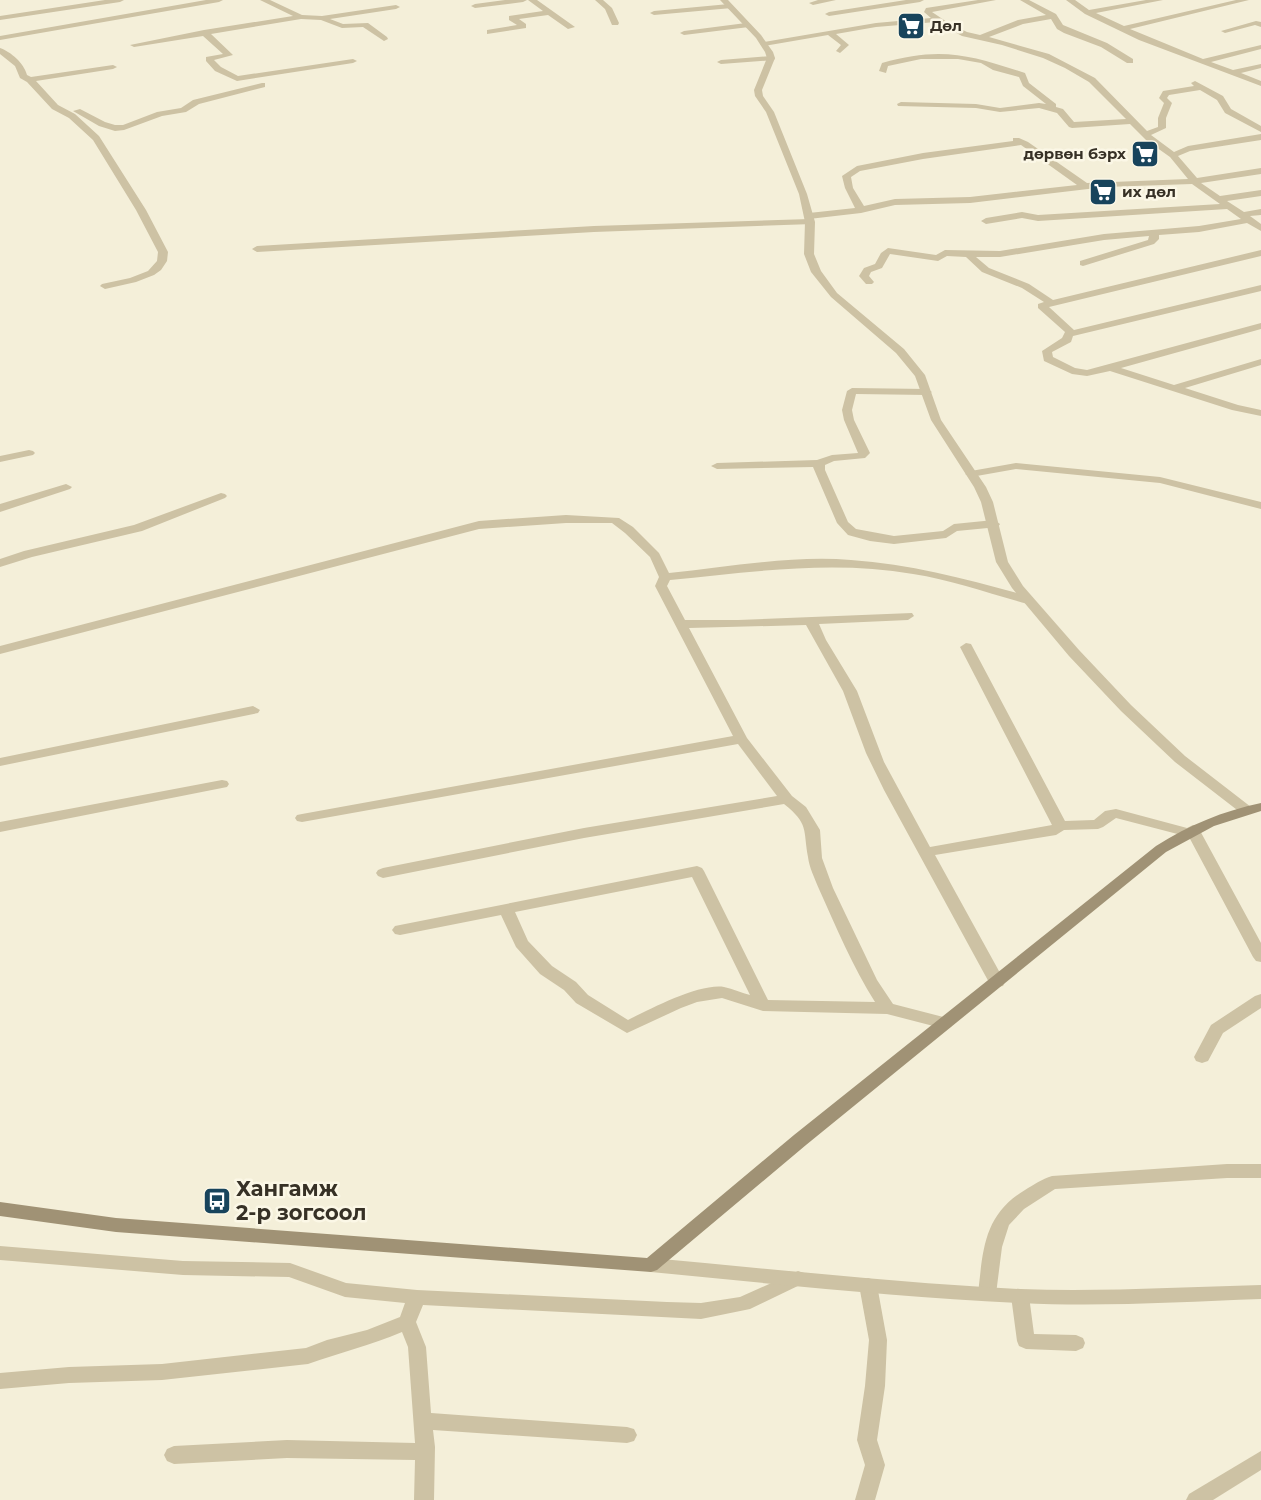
<svg xmlns="http://www.w3.org/2000/svg" width="1261" height="1500" font-family="Montserrat,sans-serif">
<style>
.lines{fill:none;stroke-linecap:round;stroke-linejoin:round}
.minor{fill:#cdc2a4;fill-rule:evenodd}
.tertiary{fill:#cdc2a4;fill-rule:evenodd}
.secondary{fill:#a09275;fill-rule:evenodd}
.labels{text-anchor:middle;stroke-width:5;stroke-linejoin:round;paint-order:stroke}
.far-poi-label{font-size:15px;font-weight:bold;fill:#373126;stroke:#fbf7e6;text-anchor:start}
.near-poi-label{font-size:21px;font-weight:bold;fill:#373126;stroke:#fbf7e6;text-anchor:start}
</style>
<rect width="100%" height="100%" fill="#f4efd9"/>
<g class="lines">
<g class="minor">
<path d="M105,0H124L120,2L0,20V16Z"/>
<path d="M206,0H223L219,2L0,40V36Z"/>
<path d="M260,0H270L302,15L322,16L396,5L400,7L396,9L330,19L343,24L368,23L387,37L388,39L384,41L363,27L342,28L321,20L301,19L211,34L233,55L214,60L221,67L238,76L353,59L357,61L353,63L237,81L215,71L206,61V57L223,54L203,36L134,47L130,45L204,30L293,16Z"/>
<path d="M505,0H527L523,2L475,8L471,6L475,4Z"/>
<path d="M528,0H537L575,27L568,29L548,15L519,19L526,24V28L487,34V30L517,25L509,20V16L543,11Z"/>
<path d="M595,0H603L612,8L619,23L618,25H612L605,9Z"/>
<path d="M818,0H836L813,5L809,3Z"/>
<path d="M906,0H924L920,2L829,16L825,14L829,12Z"/>
<path d="M978,0H996L932,12L947,22L967,32L980,35L1018,20L1046,15L1020,0H1029L1056,14L1063,25L1107,43L1133,59V63H1127L1101,47L1064,33L1057,29L1051,19L1023,24L989,37L1049,54L1095,78L1147,131L1158,127V118L1164,103L1159,98L1163,91L1194,86L1191,83L1195,81L1223,96L1231,109L1261,126V132L1225,113L1217,100L1200,90L1169,95L1167,98L1172,103L1166,118V128L1151,135L1174,152L1188,146L1261,134V140L1190,151L1178,156L1197,178L1261,168V174L1201,183L1220,196L1261,190V196L1227,201L1244,212L1261,209V215L1250,216L1261,224V231L1247,223L1199,232L1159,235V239L1154,244L1083,266L1080,265V261L1148,240L1149,236L1104,240L1000,257H976L989,268L1029,284L1053,300L1261,250V256L1049,307L1074,330L1261,285V291L1073,336L1071,342L1052,352L1053,357L1075,368L1087,370L1261,323V329L1121,368L1174,385L1261,359V365L1185,388L1238,405L1261,410V416L1232,410L1110,371L1087,376L1072,374L1044,361L1042,351L1062,338L1065,332L1038,308V304L1044,302L1022,288L982,272L966,257L947,256L938,261L890,254L882,268L871,272L869,276L874,282L872,284H866L859,276L864,268L875,264L881,253L888,248L936,255L945,250L1000,251L1104,234L1199,226L1241,219L1227,209L1038,221L1022,218L986,224L981,221L986,218L1022,212L1038,215L1220,204L1192,184L1105,187L970,203L895,205L861,213L809,219L804,216L809,213L855,208L845,188L842,176L857,166L923,153L1013,141V138H1019L1028,142L1087,183L1188,179L1170,157L1146,140L1130,124L1072,128L1069,127L1057,113L1039,108L1000,112L976,108L898,106L897,104L901,102L976,104L1000,108L1039,103L1046,104L1023,86L1019,77L993,70L981,63L958,59H921L888,66L886,73L879,71L882,63C941,46 970,55 1025,73L1029,83L1056,104V107L1063,109L1074,122L1126,119L1089,82L1065,68L1043,58L1002,45L962,36L936,22L876,27L836,34L849,45L840,53L836,51L841,45L828,35L764,46L760,44L764,42L876,23L931,18L924,12L926,8ZM1021,145L1077,185L970,197L895,199L864,206L853,188L851,177L860,171L923,159Z"/>
<path d="M1066,0H1075L1089,10L1146,0H1163L1096,13L1124,26L1236,0H1249L1130,29L1203,59L1261,45V49L1211,62L1233,70L1261,64V68L1241,73L1261,81V86L1139,40L1085,14Z"/>
<path d="M729,4L733,6L732,8L654,15L650,13L654,11Z"/>
<path d="M1256,21L1261,22V27L1255,25L1225,33L1221,31Z"/>
<path d="M746,23H749V27L684,35L680,33L684,31Z"/>
<path d="M0,48C11,52 24,63 27,75L31,77L113,65L117,67L113,69L36,81L58,105L75,114L99,136L146,210L168,252L167,261L161,270L154,275L136,282L105,289L100,286L102,284L130,278L148,271L157,261L158,252L136,210L93,140L69,118L52,109L27,82L20,78L15,66L0,54Z"/>
<path d="M771,56L775,58L774,60L721,64L717,62L721,60Z"/>
<path d="M262,83H265V87L199,104L186,112L162,116L124,130L115,131L99,126L73,111L80,109L105,122L115,125H123L157,112L181,108L193,100Z"/>
<path d="M810,219L813,220V224L594,232L257,252L252,249L257,246L594,226Z"/>
<path d="M852,388L927,389L932,392L927,395L856,394L852,410L854,420L870,453L865,458L834,461L825,465V470L848,522L856,529L894,536L943,531L954,524L994,520L1000,524L998,527L957,531L946,538L894,544L870,541L848,535L837,523L813,467L717,469L711,466L717,463L817,460L832,455L858,453L844,420L842,410L847,391Z"/>
<path d="M29,450L33,451L35,453L33,455L0,462V456Z"/>
<path d="M1016,463L1160,477L1261,502V509L1160,483L1016,469L971,477L965,474L971,471Z"/>
<path d="M66,484L72,487L70,489L0,512V504Z"/>
<path d="M221,493L225,494L227,496L225,498L142,531L32,557L0,567V559L24,551L134,525Z"/>
<path d="M566,515L619,518L633,527L659,553L669,573C727,567 793,555 851,560C914,564 972,581 1032,597L1034,600L1028,604C990,594 952,580 913,574C832,560 751,572 670,580L667,586L685,620H738L912,613L914,616L908,620L819,624L826,640L857,691L884,762L930,847L1052,825L960,647L966,643L971,644L1065,821L1094,820L1105,811L1116,809L1187,828L1193,825L1198,827L1261,943V962L1256,961L1253,957L1189,837L1116,818L1103,827L1098,829L1064,830L1056,835L935,855L1005,982L1003,986L997,987L991,986L884,790L866,753L843,691L806,625L689,628L747,738L792,796L806,807L820,830L822,858L833,888L877,980L893,1004L951,1019L953,1023L951,1027L945,1029L887,1014L763,1011L722,998L697,1002L681,1008L627,1033L576,1003L564,990L540,974L516,947L501,915L400,935L395,934L392,930L395,926L400,925L697,866L702,868L704,871L768,1000L875,1002C853,967 836,927 819,889C815,879 809,867 808,857C803,829 809,824 784,804L584,838L383,878L378,876L376,873L378,870L383,868L584,828L777,796L738,744L302,822L297,821L295,818L297,815L302,814L733,736L655,586L659,577L650,557L625,533L612,523H566L479,529L0,654V646L479,521ZM692,877L750,995C742,993 733,989 724,987C700,983 650,1009 628,1020L588,995L576,982L552,966L528,941L515,912Z"/>
<path d="M253,706L260,710L258,713L0,766V758Z"/>
<path d="M222,780L227,781L229,784L227,787L0,832V822Z"/>
<path d="M1261,994V1008L1223,1033L1208,1061L1202,1063L1196,1061L1194,1057L1211,1025L1255,996Z"/>
<path d="M1227,1164H1261V1178H1227L1055,1189L1024,1209L1009,1225L1002,1247L996,1294L994,1299L987,1301L980,1299L978,1294C983,1251 983,1215 1025,1190C1033,1185 1042,1179 1052,1176Z"/>
<path d="M0,1246L183,1261L290,1263L346,1283L417,1290L667,1302L701,1303L740,1297L798,1271L804,1273L807,1278L804,1283L750,1309L701,1319L423,1305L416,1322L426,1347L431,1413L627,1427L634,1429L637,1435L634,1441L627,1443L433,1430L435,1447L434,1500H414L415,1460L287,1458L174,1464L167,1461L164,1455L167,1449L174,1446L287,1440L415,1443L408,1347L402,1332C371,1345 339,1353 308,1364L162,1380L69,1383L0,1389V1373L69,1367L162,1364L306,1348L327,1340L367,1330L400,1317L405,1303L345,1297L289,1277L183,1275L0,1260Z"/>
<path d="M868,1278L874,1280L877,1285L887,1340L885,1386L877,1440L885,1465L875,1500H855L865,1465L857,1440L865,1386L869,1340L859,1285L862,1280Z"/>
<path d="M1020,1289L1027,1291L1029,1296L1034,1334L1076,1335L1083,1338L1085,1343L1083,1348L1076,1351L1026,1349L1019,1346L1017,1341L1011,1296L1013,1291Z"/>
<path d="M1261,1451V1470L1213,1500H1186L1189,1494Z"/>
</g>
<g class="tertiary">
<path d="M720,0H728L761,35L773,52L775,58L762,90L763,96L774,112L807,194L815,222L814,254L821,271L837,293L904,349L925,375L941,420L986,487L993,502L1008,562L1023,586L1079,650L1131,705L1185,756L1251,807L1253,810L1251,813H1241L1175,762L1121,711L1069,656L1012,588L996,562L981,502L974,487L931,420L915,376L896,353L831,297L811,272L804,254L805,222L799,194L766,112L755,96L754,90L767,58L765,52L756,38Z"/>
<path d="M651,1258C774,1269 897,1283 1020,1289C1100,1292 1181,1287 1261,1285V1299C1181,1302 1100,1307 1020,1303C896,1297 774,1284 651,1272L645,1270L642,1265L645,1260Z"/>
</g>
<path class="secondary" d="M1261,803V811L1214,826L1166,852L806,1145L657,1270L651,1272L116,1232L0,1216V1202L116,1218L647,1258L794,1135L1156,846C1189,825 1223,811 1261,803Z"/>
</g>
<defs>
<g id="supermarket-square" transform="scale(1.4375)"><rect x="-9" y="-9" width="18" height="18" rx="4" fill="#18445c" stroke="#fbf7e6"/><path d="M-6-5.5h2.5l.6 2H6L4.5 2H-2.5L-4.4-4H-6ZM-1.5 3.2a1.3 1.3 0 1 0 .1 0ZM3 3.2a1.3 1.3 0 1 0 .1 0Z" fill="#fff"/></g>
<g id="bus-square" transform="scale(1.4375)"><rect x="-9" y="-9" width="18" height="18" rx="4" fill="#18445c" stroke="#fbf7e6"/><path d="M-5-6H5V4H4V6H2V4H-2V6H-4V4H-5ZM-3.5-4V0h7V-4ZM-3.5 1.2v1.5H-2V1.2ZM2 1.2v1.5H3.5V1.2Z" fill="#fff"/></g>
</defs>
<g fill-rule="evenodd">
<use href="#supermarket-square" x="911" y="26"/>
<use href="#supermarket-square" x="1145" y="154"/>
<use href="#supermarket-square" x="1103" y="192"/>
<use href="#bus-square" x="217" y="1201"/>
</g>
<g class="labels">
<g class="far-poi-label">
<text x="930" y="31">Дөл</text>
<text x="1126" y="159" text-anchor="end">дөрвөн бэрх</text>
<text x="1122" y="197">их дөл</text>
</g>
<g class="near-poi-label">
<text x="236" y="1196">Хангамж<tspan x="236" dy="24">2-р зогсоол</tspan></text>
</g>
</g>
</svg>
